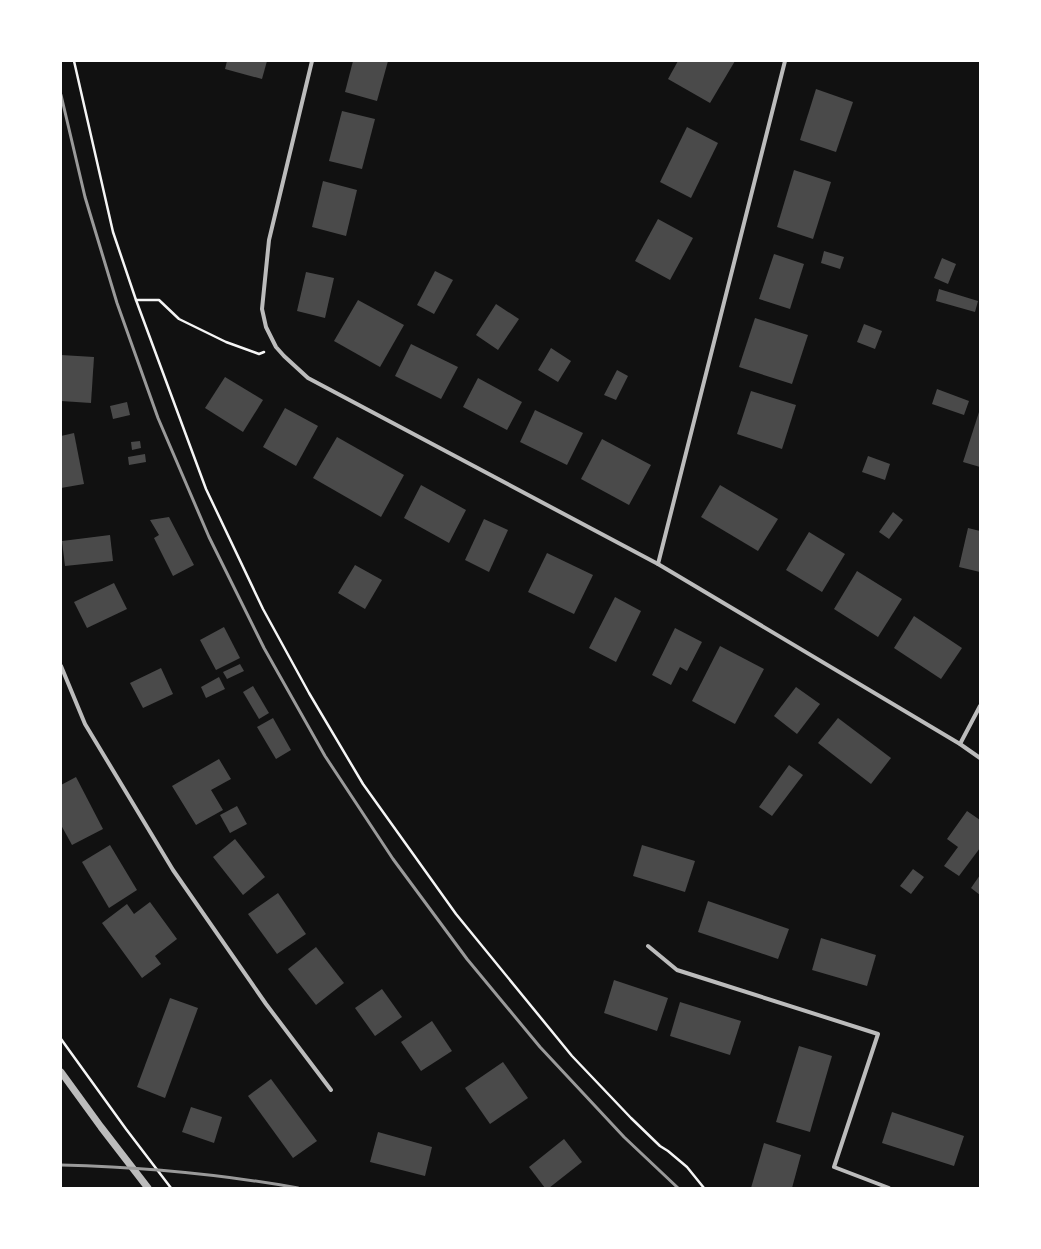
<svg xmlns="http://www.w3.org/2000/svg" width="1041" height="1249" font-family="'Fira Sans',sans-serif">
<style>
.building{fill:#4a4a4a}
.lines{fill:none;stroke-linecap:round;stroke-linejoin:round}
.path{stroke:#f5f5f5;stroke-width:2.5}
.minor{stroke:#bcbcbc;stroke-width:4}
.tertiary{stroke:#bcbcbc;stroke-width:7}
.rail{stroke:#9a9a9a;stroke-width:3}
</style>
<rect width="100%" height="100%" fill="#111"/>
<g class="building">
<path d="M227,61H267L262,79L225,69Z"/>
<path d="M353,61H388L377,101L345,92Z"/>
<path d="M678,61H735L710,103L668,79Z"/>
<path d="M816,89L853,102L836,152L800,140Z"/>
<path d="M342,111L375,119L362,169L329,161Z"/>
<path d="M687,127L718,143L691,198L660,182Z"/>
<path d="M794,170L831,182L813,239L777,227Z"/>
<path d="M323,181L357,190L346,236L312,227Z"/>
<path d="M658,219L693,238L670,280L635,261Z"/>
<path d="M824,251L844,257L840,269L821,263Z"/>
<path d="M774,254L804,264L790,309L759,299Z"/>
<path d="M942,258L956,264L948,284L934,278Z"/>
<path d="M435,271L453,280L434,314L417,305Z"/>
<path d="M306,272L334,278L325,318L297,311Z"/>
<path d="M939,289L978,301L975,312L936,301Z"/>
<path d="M358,300L404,325L380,367L334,341Z"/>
<path d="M496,304L519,319L498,350L476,335Z"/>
<path d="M755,318L808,335L792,384L739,367Z"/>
<path d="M864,324L882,331L875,349L857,342Z"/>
<path d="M411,344L458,367L441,399L395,376Z"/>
<path d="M551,348L571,361L558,382L538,370Z"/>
<path d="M61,355L94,357L91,403L61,401Z"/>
<path d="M617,370L628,376L616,400L604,395Z"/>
<path d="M225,377L263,400L243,432L205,408Z"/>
<path d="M478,378L522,402L507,430L463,407Z"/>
<path d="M937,389L969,401L964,415L932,404Z"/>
<path d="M751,391L796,405L782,449L737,434Z"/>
<path d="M127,402L130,415L113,419L110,406Z"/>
<path d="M285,408L318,426L296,466L263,447Z"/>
<path d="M535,410L583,433L567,465L520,442Z"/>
<path d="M979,412H980V467L963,462Z"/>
<path d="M74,433L84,484L61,488V436Z"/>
<path d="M337,437L404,475L381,517L313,478Z"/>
<path d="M602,439L651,465L629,505L581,479Z"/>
<path d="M140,441L141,448L132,450L131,442Z"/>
<path d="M145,454L146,462L129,465L128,457Z"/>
<path d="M868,456L890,464L885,480L862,472Z"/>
<path d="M421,485L466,510L449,543L404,518Z"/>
<path d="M720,485L778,519L758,551L701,517Z"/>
<path d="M893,512L903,520L889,539L879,532Z"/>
<path d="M169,517L194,565L173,576L154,538L159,535L150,520Z"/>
<path d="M484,519L508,530L489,572L465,560Z"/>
<path d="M968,528L980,531V572L959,567Z"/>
<path d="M809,532L845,554L822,592L786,570Z"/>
<path d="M110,535L113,561L65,566L62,541Z"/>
<path d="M547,553L593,575L574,614L528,592Z"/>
<path d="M355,565L382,580L365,609L338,593Z"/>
<path d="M857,571L902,599L878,637L834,609Z"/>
<path d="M114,583L127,609L87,628L74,602Z"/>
<path d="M615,597L641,611L616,662L589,648Z"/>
<path d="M914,616L962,648L941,679L894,648Z"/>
<path d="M224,627L240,658L216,670L200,640Z"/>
<path d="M675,628L702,642L687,671L680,667L671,685L652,675Z"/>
<path d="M720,646L764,669L735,724L692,701Z"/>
<path d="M240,664L244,671L227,679L223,672Z"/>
<path d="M161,668L173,694L143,708L130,683Z"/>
<path d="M219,677L225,689L206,698L201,687Z"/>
<path d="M253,686L269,713L259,719L243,692Z"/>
<path d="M796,687L820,704L797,734L774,716Z"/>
<path d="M273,718L291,750L276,759L257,727Z"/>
<path d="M838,718L891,758L871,784L818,743Z"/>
<path d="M219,759L231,779L211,790L223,810L196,825L172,786Z"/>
<path d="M789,765L803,775L772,816L759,807Z"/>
<path d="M76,777L103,829L72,845L61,825V785Z"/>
<path d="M237,806L247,824L230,833L220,815Z"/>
<path d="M967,811L980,820V848L959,876L944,866L958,847L947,839Z"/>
<path d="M235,839L265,877L243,895L213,857Z"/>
<path d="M110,845L137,890L109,908L82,862Z"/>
<path d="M642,845L695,861L685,892L633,876Z"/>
<path d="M913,869L924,877L911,894L900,886Z"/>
<path d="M980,875V895L971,888Z"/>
<path d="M278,893L306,934L277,954L248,914Z"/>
<path d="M708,901L789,929L778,959L698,932Z"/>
<path d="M150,902L177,939L155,956L161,964L142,978L102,923L127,904L134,914Z"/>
<path d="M821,938L876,955L867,986L812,970Z"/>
<path d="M316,947L344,983L316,1005L288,969Z"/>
<path d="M614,980L668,998L657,1031L604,1013Z"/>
<path d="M382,989L402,1017L375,1036L355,1008Z"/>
<path d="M170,998L198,1008L165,1098L137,1087Z"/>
<path d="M680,1002L741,1021L730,1055L670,1036Z"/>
<path d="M432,1021L452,1051L421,1071L401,1042Z"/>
<path d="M799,1046L832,1056L810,1132L776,1122Z"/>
<path d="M503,1062L528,1098L490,1124L465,1088Z"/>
<path d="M271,1079L317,1141L293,1158L248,1096Z"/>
<path d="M191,1107L222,1117L214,1143L182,1132Z"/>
<path d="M892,1112L964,1136L954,1166L882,1143Z"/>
<path d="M378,1132L432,1147L425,1176L370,1162Z"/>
<path d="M564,1139L582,1162L549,1188H545L529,1167Z"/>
<path d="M764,1143L801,1155L792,1188H751Z"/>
</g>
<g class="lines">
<g class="path">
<path d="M74,61L113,232L136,300L206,489L263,609L309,693L363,784L456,914L572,1056L631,1118L660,1146L668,1151L687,1167L704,1188"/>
<path d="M136,300H159L179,319L226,342L259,354L264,352"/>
<path d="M61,1039L126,1129L171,1188"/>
</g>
<g class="minor">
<path d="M312,61L269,240L262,309L266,327L276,347L284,356L308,378L658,564L960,744L980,758"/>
<path d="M658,564L785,61"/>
<path d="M61,666L85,724L173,870L266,1004L331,1090"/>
<path d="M960,744L980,706"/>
<path d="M648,946L677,970L878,1034L834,1167L889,1188"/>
</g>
<path class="tertiary" d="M61,1072L101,1127L148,1188"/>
<g class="rail">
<path d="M61,95L85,197L117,303L158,418L209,537L264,648L325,756L393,859L467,959L540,1047L624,1137L678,1188"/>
<path d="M61,1165C140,1167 220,1174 298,1188"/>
</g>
</g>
<rect width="1041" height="1249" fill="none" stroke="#ffffff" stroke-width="124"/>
</svg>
